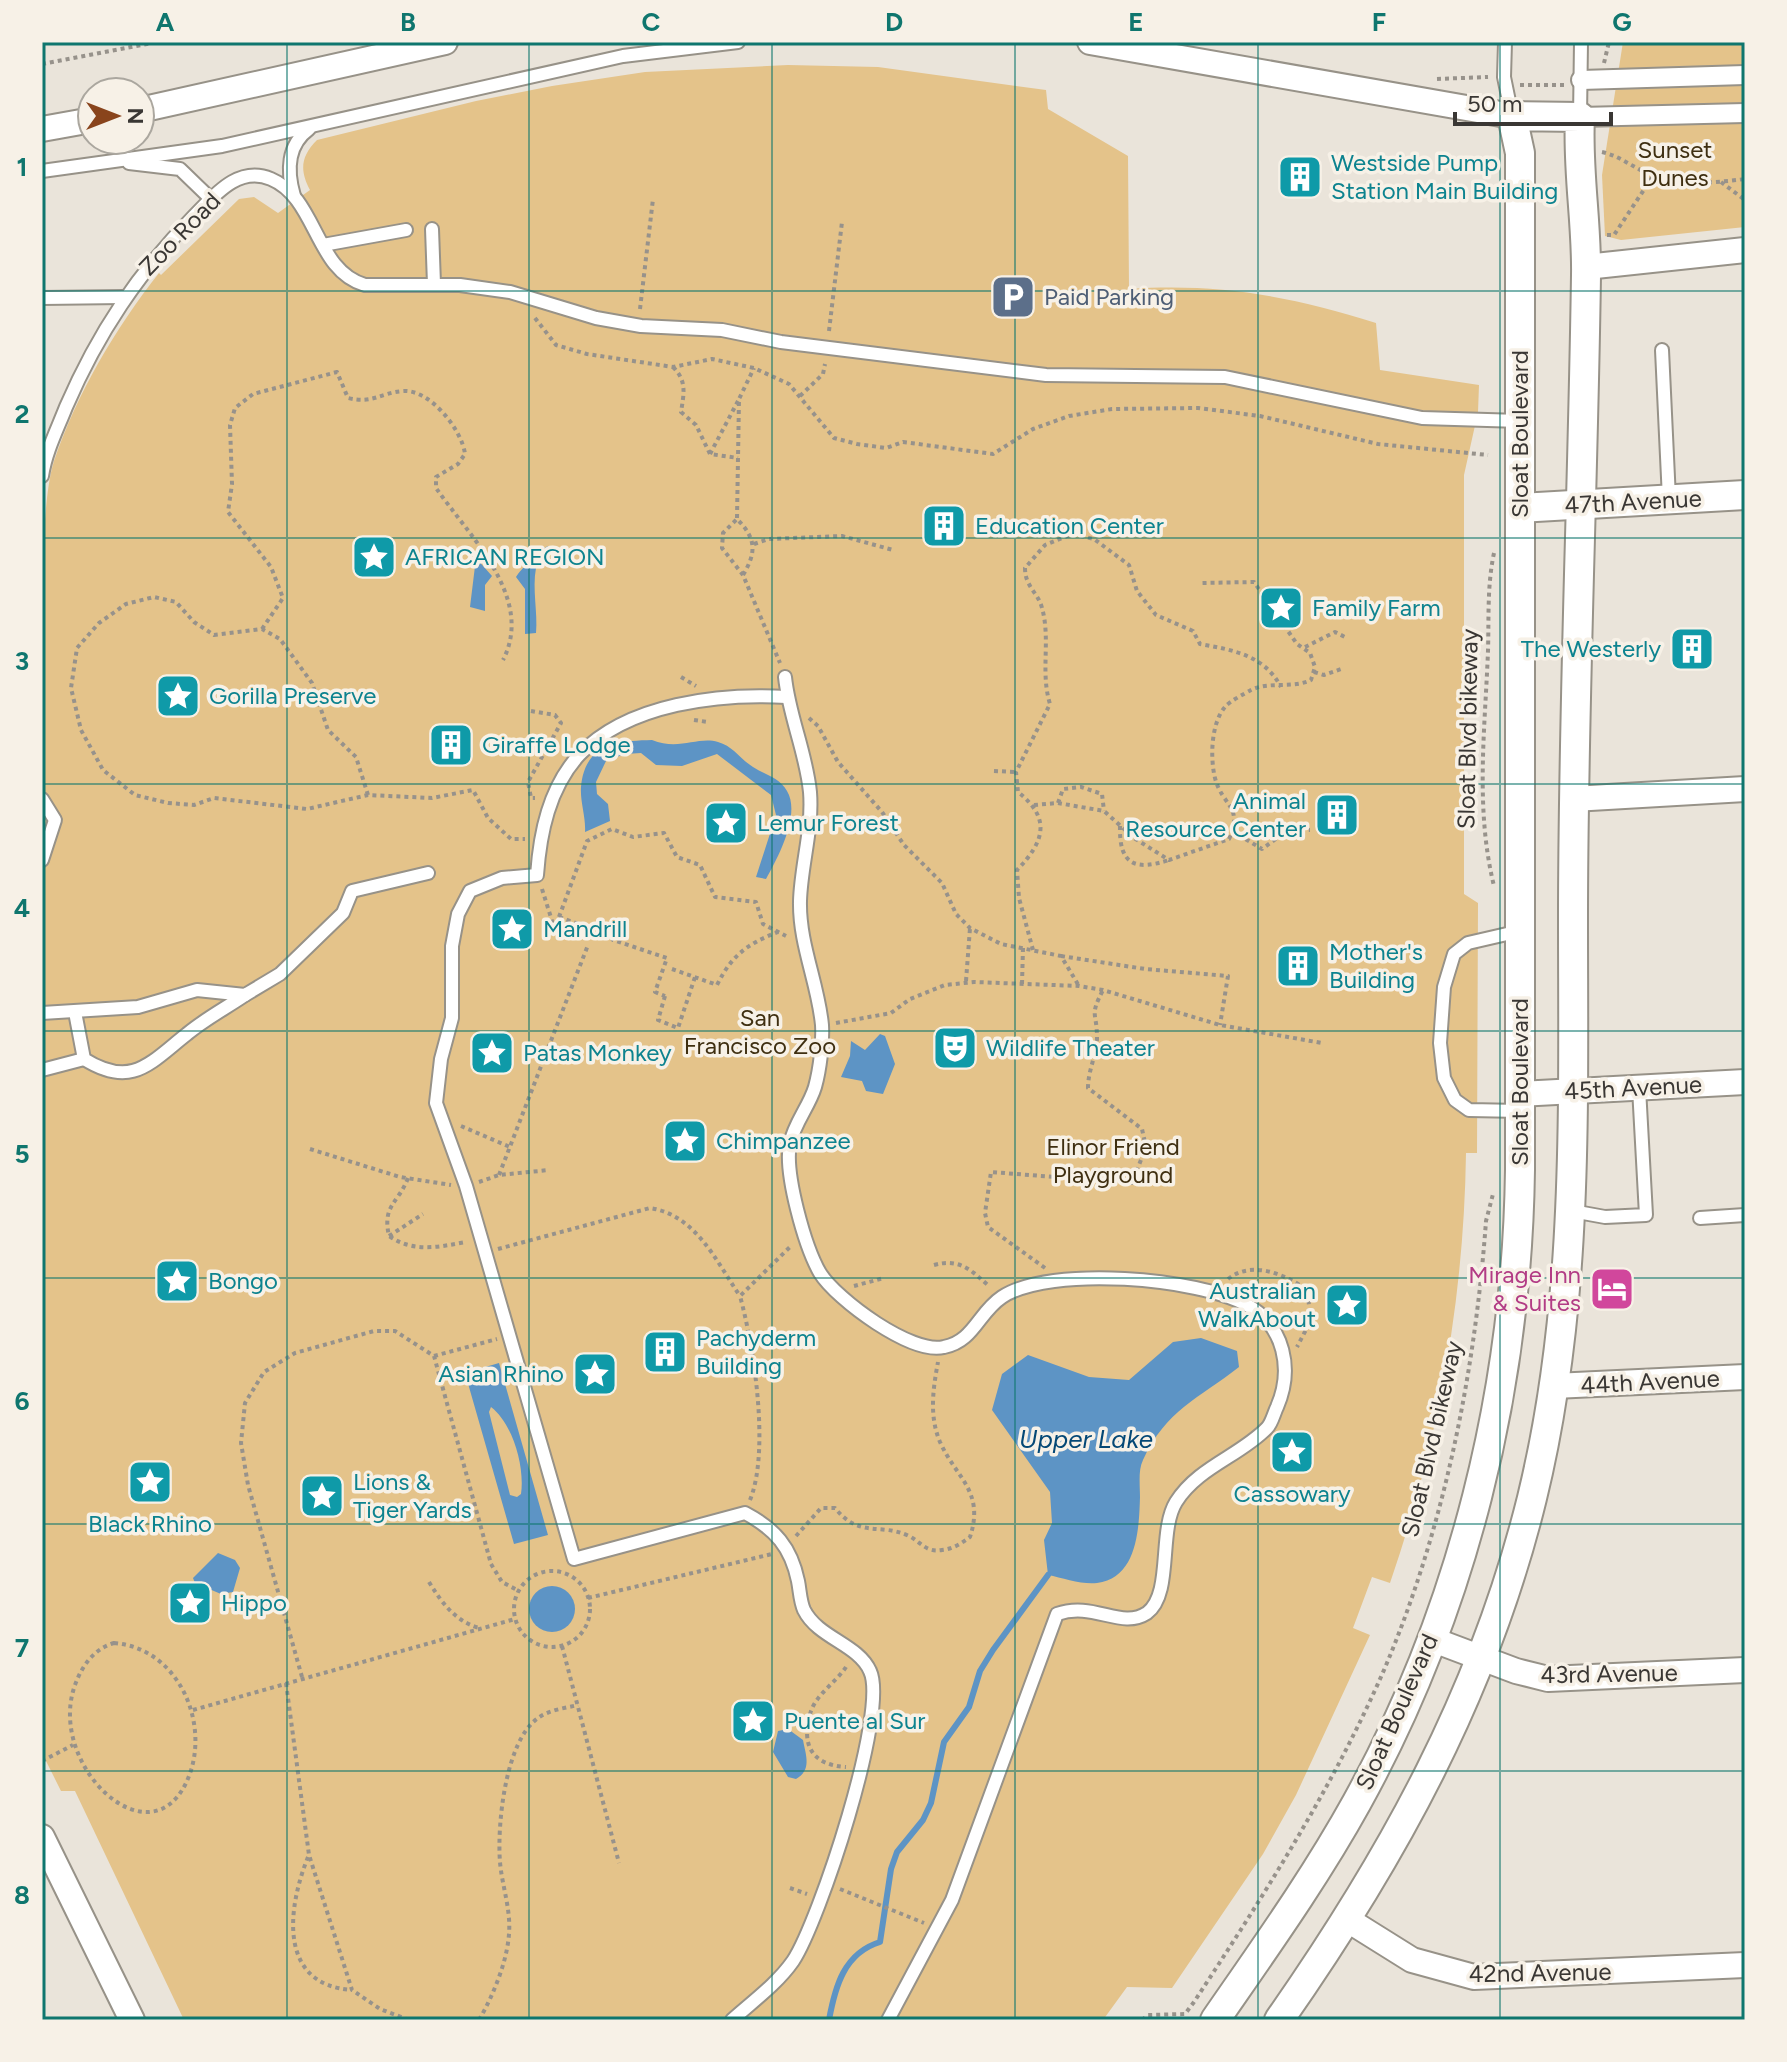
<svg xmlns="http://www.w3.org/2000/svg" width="1787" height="2062" font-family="Figtree,sans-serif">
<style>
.green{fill:#e4c38a}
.water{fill:#5d94c5;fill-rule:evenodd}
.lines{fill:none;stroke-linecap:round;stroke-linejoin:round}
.stream{stroke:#5d94c5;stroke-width:6}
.service-casing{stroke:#979288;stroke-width:16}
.pedestrian-casing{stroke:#979288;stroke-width:22}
.minor-casing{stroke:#979288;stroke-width:28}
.tertiary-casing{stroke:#979288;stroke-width:32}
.path{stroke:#97928b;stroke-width:4;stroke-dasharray:4 4;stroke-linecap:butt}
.service{stroke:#fff;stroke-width:12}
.pedestrian{stroke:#fff;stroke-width:18}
.minor{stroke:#fff;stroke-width:24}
.tertiary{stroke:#fff;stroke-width:28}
.path-bridge{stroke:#97928b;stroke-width:4;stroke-dasharray:4 4;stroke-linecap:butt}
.grid{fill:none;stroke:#0f766e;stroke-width:2;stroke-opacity:0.55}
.labels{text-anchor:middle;stroke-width:7;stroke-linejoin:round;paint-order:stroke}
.park-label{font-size:24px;fill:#3f2f11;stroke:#f7f1e7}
.culture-label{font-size:24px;fill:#0d838f;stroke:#f7f1e7;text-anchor:start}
.street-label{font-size:24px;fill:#3a3734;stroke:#f7f1e7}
.service-label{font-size:24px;fill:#4e5e75;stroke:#f7f1e7;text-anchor:start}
.hotel-label{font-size:24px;fill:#b23c85;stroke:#f7f1e7;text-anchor:end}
.water-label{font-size:26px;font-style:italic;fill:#044876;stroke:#f7f1e7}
.neatline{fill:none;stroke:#0f766e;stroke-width:3}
.grid-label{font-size:26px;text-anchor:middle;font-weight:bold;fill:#0f766e}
</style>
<rect width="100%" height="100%" fill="#eae4da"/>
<g class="green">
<path d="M1623,42H1745V227L1621,240L1605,236L1602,175Z"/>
<path d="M788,65L878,67L1046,90L1048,109L1128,156L1129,289C1219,283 1290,296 1376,323L1380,370L1479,385L1478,412L1464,475V894L1478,903L1477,1153H1466C1464,1300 1438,1444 1390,1583L1372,1577L1353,1628L1370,1635L1296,1795L1263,1854L1172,1988L1127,1987L1103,2020H184L75,1791H61L42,1753V547C46,519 46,487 54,461C77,393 115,329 159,273L161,275L239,199L254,197L278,213L310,190C300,171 300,157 317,140L476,101L552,86L645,72Z"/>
</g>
<g class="water">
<path d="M548,546C546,555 537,560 536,568C532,589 538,613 536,633L525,634V589L516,577C521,569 539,551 548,546Z"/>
<path d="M476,558L492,576L485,585V611L470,607Z"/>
<path d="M652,740C679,751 698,736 718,742C733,746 740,759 753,767C765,775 779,777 787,791C801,814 778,858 766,879L756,877L776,815L771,795L717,754L682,766L656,765L641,753L625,754L606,761L596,782L597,794L608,804L610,821L585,832C586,817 580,802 581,787C585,743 617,741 652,740Z"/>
<path d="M880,1034L885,1036L895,1064L883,1094L866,1091L862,1081L841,1077L850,1056L851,1041L865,1050Z"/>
<path d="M1201,1338L1237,1351L1239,1367C1198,1399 1166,1410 1143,1460C1138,1470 1140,1485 1140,1497C1139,1527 1138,1578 1097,1583C1083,1585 1063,1578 1048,1575L1044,1540L1052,1523L1050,1492L992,1410L1002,1374L1028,1355L1089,1377L1129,1380L1173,1342Z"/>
<path d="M499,1363L548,1535L514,1544L465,1373ZM491,1407C513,1424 525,1467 521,1494L517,1497L510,1495L489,1412Z"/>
<path d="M218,1553L235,1560L240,1568L233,1592L221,1594L195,1583L193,1578Z"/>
<circle cx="552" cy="1609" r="23"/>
<path d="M788,1729L803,1740C806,1756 812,1770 796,1779L788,1777L773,1752L778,1731Z"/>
</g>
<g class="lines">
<path class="stream" d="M829,2020C835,1987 844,1953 880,1942L891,1869L897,1852L923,1820L931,1803L944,1742L969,1707L980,1671L993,1650L1048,1575"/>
<g class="service-casing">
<g id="service">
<path d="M1505,42L1504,77L1512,116"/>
<path d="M1580,117L1581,42"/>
<path d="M129,163L180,169L211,199"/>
<path d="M42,171L222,146L623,56L738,42"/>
<path d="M294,196C287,172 287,145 309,129"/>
<path d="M432,229L434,284"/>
<path d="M323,245L406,230"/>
<path d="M42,298L124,297"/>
<path d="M1662,350L1669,499"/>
<path d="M42,476C46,451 57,430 66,407C98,333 138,273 194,216C214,196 238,165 271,179C317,198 315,271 365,285H460L510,292L596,318L641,326L722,330L781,342L1046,375L1225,377L1422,418L1520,421"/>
<path d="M785,677C789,716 806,752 810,792C813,829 801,865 800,901C799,944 818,983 822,1025C823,1043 820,1069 815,1087C809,1107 794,1123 790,1144C784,1173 805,1247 820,1273C837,1300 912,1355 944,1347C974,1341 978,1313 1002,1297C1051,1265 1198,1278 1247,1305C1285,1326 1293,1370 1277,1407C1274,1413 1272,1423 1267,1428C1240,1456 1198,1467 1176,1502C1158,1531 1173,1594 1147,1613C1121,1630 1094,1601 1057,1614L952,1900L888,2020"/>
<path d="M42,799L55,820L42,860"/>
<path d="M1520,931L1468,943L1454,954L1444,987L1440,1043L1444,1078L1455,1100L1469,1110L1521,1111"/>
<path d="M75,1012L84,1059C132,1089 150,1063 187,1034C205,1019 226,1008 245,995"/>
<path d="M42,1013L138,1007L197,990L245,995L280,974L343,913L352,891L428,873"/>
<path d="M42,1070L84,1059"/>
<path d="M1572,1211L1605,1217L1646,1215L1639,1088"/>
<path d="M1700,1218L1745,1215"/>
<path d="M732,2020C752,2002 777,1984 793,1961C819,1922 889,1711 870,1671C858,1644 818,1638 804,1610C800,1601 800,1591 798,1581C791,1547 775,1529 745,1513L574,1559L466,1186L436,1103L441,1059L452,1018V946L458,914L470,891L502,878L537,875C540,833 549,788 579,755C628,703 721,693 787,697"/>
</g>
</g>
<g class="pedestrian-casing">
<g id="pedestrian">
<path d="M1581,80L1745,75"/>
<path d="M1580,117L1745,113"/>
</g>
</g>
<g class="minor-casing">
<g id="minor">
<path d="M1090,42L1512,116"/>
<path d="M140,110L445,42"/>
<path d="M42,129L92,120"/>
<path d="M1586,267L1745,250"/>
<path d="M1573,799L1745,789"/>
<path d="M1520,1094L1745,1082"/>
<path d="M1554,1386L1745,1377"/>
<path d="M1431,1639L1516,1671L1548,1679L1745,1670"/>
<path d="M42,1837L132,2020"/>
<path d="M1348,1920L1412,1960L1474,1977L1745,1965"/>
</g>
</g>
<g class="tertiary-casing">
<g id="tertiary">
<path d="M1520,508L1745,495"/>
<path d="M1215,2020C1264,1949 1315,1878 1357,1802C1463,1610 1517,1390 1520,1170V153L1512,116L1580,117C1577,170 1587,222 1586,275C1583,490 1573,704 1573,918C1573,1114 1579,1306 1532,1498C1484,1693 1393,1857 1279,2020"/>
</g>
</g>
<g class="path">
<path d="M1522,43L1565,42"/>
<path d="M1604,63L1609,42"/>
<path d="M42,64L157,42"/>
<path d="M1437,79L1488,77"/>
<path d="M1520,85H1564"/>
<path d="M1602,152C1620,156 1632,167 1649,174C1678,186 1714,183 1745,179"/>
<path d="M1721,182L1745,200"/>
<path d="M1607,235H1614L1653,176"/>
<path d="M640,309L653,199"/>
<path d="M535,318L556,345L587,354L673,367L712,359L754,368L789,384L834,438L857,444L886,448L903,442L993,454L1033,429L1069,416L1112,409L1198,408L1260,416L1378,444L1488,455"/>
<path d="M829,331L842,222"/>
<path d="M673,367C687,381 684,393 681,412L696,425L710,454L738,458"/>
<path d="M800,396L823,374L825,364"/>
<path d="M710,454L738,401"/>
<path d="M737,518L739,399L754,368"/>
<path d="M754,544L769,539L842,536L893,550"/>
<path d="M1494,553C1487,586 1489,617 1488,651C1485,730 1475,809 1494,886"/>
<path d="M743,575C757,552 756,538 737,519L723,533L722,548L743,575L780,663"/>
<path d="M262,629L283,598L271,567L228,512L232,484L230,425L235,408L253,394L337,372L348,398C373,404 380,393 403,391C430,389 462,430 465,454L458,464L436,477V488C470,537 535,598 503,660"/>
<path d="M1305,647L1335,632L1345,637"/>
<path d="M1314,672L1324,675L1344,668"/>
<path d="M681,677L696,686"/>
<path d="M531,711L555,715L561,723L528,782L531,798H535"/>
<path d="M809,718L818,726L838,762L882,812L904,845L942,883L956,914L970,928L1001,944L1061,956L1079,986"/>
<path d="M694,720L708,722"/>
<path d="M994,771L1016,772"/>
<path d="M368,795L356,757L328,730L312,683L280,639L262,629L214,635L194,622L176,602L154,597L126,604L99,623L77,648L71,688L81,730L103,770L135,795L168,803L194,805L214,798L307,809L368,795L432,798L473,790L488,818L511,839H525"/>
<path d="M1058,803L1063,789L1081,787L1102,794L1104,811"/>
<path d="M1034,805L1058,803L1104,811L1134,838L1169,860L1229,839C1244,806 1222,806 1215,778C1210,758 1211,723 1225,707C1230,701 1244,694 1251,690C1269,681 1292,689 1311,680L1315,667L1310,653L1297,644L1254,582L1202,583"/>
<path d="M1120,826C1119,865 1135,871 1169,860"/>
<path d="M1232,831L1262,849L1288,830H1310"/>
<path d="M542,889L553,924"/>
<path d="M559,917L587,841L612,829L633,837L664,833L677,857L700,865L715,897L756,902L763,924L786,936"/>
<path d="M565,928L569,920"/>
<path d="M1033,950L1019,898L1017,870C1044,842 1052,819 1018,792L1016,772L1050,704C1040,672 1051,640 1042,608C1038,592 1025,587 1025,568L1045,545L1072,534L1094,539L1129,565L1137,591L1156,615L1193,631L1200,644C1233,650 1264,655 1281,687"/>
<path d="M1061,956L1145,969L1228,976L1220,1025"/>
<path d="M672,969L717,985C732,955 747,944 778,932"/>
<path d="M966,981L970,928"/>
<path d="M1022,984L1023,948"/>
<path d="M665,996L658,1020L678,1028L695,977"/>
<path d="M836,1023L891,1013L910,999L945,985L974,982L1079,986L1103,990L1220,1025L1322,1043"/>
<path d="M461,1126L510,1147"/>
<path d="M310,1149L400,1177L451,1185"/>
<path d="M499,1175L588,945"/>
<path d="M408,1178C398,1204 382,1205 389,1236C414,1253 438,1247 466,1242"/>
<path d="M479,1182L499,1175L549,1170"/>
<path d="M389,1236L423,1214"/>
<path d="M498,1249L650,1208C696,1215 716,1261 740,1296"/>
<path d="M934,1265C960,1258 971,1270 990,1287"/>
<path d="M1045,1268L988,1227L985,1213L991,1172L1132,1183L1146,1147L1142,1129L1088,1088C1088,1070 1097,1054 1097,1038C1097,1011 1089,1017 1103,990"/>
<path d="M1228,1279C1252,1260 1285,1274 1307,1290L1311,1320L1297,1347"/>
<path d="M854,1286L884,1278"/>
<path d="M434,1356L497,1339"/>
<path d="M750,1500C770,1451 754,1347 740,1296L792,1245"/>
<path d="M796,1536L821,1508H835C860,1539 879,1522 909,1536C921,1542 926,1553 942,1550C953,1549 962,1543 970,1537C985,1491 956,1478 940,1442C929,1416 933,1389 938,1362"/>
<circle cx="552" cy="1609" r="38"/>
<path d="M429,1582C442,1603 455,1621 479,1628"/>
<path d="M588,1598L772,1554"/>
<path d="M114,1643C178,1648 210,1722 189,1776C153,1869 41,1762 77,1680C84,1663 96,1648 114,1643Z"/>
<path d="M562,1646L619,1863"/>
<path d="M846,1667C836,1682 817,1694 811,1711C800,1745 812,1765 846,1767"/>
<path d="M302,1677L248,1485L241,1443L245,1403L264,1372L295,1353L374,1331H395L434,1356L491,1564L502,1582L519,1591"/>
<path d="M286,1683L309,1855L352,1990L380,2009L409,2020"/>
<path d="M193,1710L515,1619"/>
<path d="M42,1761L73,1745"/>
<path d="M308,1857C287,1909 278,1985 352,1990"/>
<path d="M790,1888L807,1894"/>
<path d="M840,1889L924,1923"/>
<path d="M479,2020C493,1996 507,1962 509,1934C511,1909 502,1886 500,1862C497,1826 505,1741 538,1718C549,1710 565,1708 578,1705"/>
<path d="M1142,2020L1148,2015L1185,2014L1194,2002C1264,1895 1333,1787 1384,1670C1444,1529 1475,1373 1486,1221L1493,1194"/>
</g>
<use href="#service" class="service"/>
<use href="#pedestrian" class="pedestrian"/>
<use href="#minor" class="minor"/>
<use href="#tertiary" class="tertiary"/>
<path class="path-bridge" d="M559,917L609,935L613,940L667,958L655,992L665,996"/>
</g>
<path class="grid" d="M287,42V2020M529,42V2020M772,42V2020M1015,42V2020M1258,42V2020M1500,42V2020M42,291H1745M42,538H1745M42,784H1745M42,1031H1745M42,1278H1745M42,1524H1745M42,1771H1745"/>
<defs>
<g id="building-square" transform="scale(2.3)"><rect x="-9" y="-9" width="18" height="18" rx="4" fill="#0f9aa8" stroke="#f7f1e7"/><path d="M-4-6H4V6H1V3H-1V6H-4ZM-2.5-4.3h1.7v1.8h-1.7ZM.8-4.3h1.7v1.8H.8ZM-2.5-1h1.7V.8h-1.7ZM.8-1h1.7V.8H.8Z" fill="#fff"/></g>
<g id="parking-square" transform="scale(2.3)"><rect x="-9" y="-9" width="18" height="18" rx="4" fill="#5c6f8a" stroke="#f7f1e7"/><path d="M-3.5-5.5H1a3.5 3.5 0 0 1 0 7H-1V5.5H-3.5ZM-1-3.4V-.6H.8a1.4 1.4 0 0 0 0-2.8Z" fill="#fff"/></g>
<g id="sight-square" transform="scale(2.3)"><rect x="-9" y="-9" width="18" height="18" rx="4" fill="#0f9aa8" stroke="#f7f1e7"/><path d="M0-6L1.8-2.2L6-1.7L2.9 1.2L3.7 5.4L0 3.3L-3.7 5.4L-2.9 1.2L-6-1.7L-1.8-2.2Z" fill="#fff"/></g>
<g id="theatre-square" transform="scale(2.3)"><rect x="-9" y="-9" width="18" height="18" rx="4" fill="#0f9aa8" stroke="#f7f1e7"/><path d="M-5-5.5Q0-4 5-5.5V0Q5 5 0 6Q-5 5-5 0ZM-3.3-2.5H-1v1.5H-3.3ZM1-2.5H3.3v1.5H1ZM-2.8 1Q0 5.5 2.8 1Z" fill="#fff"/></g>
<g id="hotel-square" transform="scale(2.3)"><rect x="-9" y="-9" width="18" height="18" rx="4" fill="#d1479c" stroke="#f7f1e7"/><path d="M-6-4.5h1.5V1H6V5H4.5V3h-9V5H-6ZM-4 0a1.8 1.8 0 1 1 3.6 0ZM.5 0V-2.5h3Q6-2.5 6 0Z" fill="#fff"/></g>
</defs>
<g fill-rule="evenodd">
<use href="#building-square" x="1300" y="177"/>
<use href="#parking-square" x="1013" y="297"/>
<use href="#building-square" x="944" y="526"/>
<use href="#sight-square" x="374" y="557"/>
<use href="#sight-square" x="1281" y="608"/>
<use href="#building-square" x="1692" y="649"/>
<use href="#sight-square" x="178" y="696"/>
<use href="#building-square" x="451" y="745"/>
<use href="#building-square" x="1337" y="815"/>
<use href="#sight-square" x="726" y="823"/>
<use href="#sight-square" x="512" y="929"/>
<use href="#building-square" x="1298" y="966"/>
<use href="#theatre-square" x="955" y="1048"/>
<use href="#sight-square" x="492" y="1053"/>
<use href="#sight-square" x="685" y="1141"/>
<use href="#sight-square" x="177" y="1281"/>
<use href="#hotel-square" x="1612" y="1289"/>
<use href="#sight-square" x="1347" y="1305"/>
<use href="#building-square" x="665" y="1352"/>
<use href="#sight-square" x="595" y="1374"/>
<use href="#sight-square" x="1292" y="1452"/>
<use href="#sight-square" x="150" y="1482"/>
<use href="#sight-square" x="322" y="1496"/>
<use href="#sight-square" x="190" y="1603"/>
<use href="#sight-square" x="753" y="1721"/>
</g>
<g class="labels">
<g class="park-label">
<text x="1675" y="158">Sunset<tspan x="1675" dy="28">Dunes</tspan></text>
<text x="760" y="1026">San<tspan x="760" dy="28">Francisco Zoo</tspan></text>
<text x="1113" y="1155">Elinor Friend<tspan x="1113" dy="28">Playground</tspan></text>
</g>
<g class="culture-label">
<text x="1331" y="171">Westside Pump<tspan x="1331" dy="28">Station Main Building</tspan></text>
<text x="975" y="534">Education Center</text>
<text x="405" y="565">AFRICAN REGION</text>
<text x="1312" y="616">Family Farm</text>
<text x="1661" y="657" text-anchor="end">The Westerly</text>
<text x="209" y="704">Gorilla Preserve</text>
<text x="482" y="753">Giraffe Lodge</text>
<text x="1306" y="809" text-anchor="end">Animal<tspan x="1306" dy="28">Resource Center</tspan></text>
<text x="757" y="831">Lemur Forest</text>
<text x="543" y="937">Mandrill</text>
<text x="1329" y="960">Mother's<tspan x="1329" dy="28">Building</tspan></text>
<text x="986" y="1056">Wildlife Theater</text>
<text x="523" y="1061">Patas Monkey</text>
<text x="716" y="1149">Chimpanzee</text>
<text x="208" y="1289">Bongo</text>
<text x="1316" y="1299" text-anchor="end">Australian<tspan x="1316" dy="28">WalkAbout</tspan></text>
<text x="696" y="1346">Pachyderm<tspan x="696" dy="28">Building</tspan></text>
<text x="564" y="1382" text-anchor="end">Asian Rhino</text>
<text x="353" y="1490">Lions &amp;<tspan x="353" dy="28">Tiger Yards</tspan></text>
<text x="1292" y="1502" text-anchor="middle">Cassowary</text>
<text x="150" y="1532" text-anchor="middle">Black Rhino</text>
<text x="221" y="1611">Hippo</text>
<text x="784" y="1729">Puente al Sur</text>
</g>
<g class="street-label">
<text transform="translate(180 234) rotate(-46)" y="8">Zoo Road</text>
<text transform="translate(1520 434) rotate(-90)" y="8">Sloat Boulevard</text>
<text transform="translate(1633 502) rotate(-3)" y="8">47th Avenue</text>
<text transform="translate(1468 729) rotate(-89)" y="8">Sloat Blvd bikeway</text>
<text transform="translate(1520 1082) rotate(-90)" y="8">Sloat Boulevard</text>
<text transform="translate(1633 1088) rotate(-3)" y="8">45th Avenue</text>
<text transform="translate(1650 1382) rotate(-3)" y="8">44th Avenue</text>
<text transform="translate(1432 1439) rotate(-77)" y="8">Sloat Blvd bikeway</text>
<text transform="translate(1609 1674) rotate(-1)" y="8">43rd Avenue</text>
<text transform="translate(1397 1712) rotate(-66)" y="8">Sloat Boulevard</text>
<text transform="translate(1540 1973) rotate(-1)" y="8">42nd Avenue</text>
</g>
<g class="service-label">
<text x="1044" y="305">Paid Parking</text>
</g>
<g class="hotel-label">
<text x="1581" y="1283">Mirage Inn<tspan x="1581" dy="28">&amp; Suites</tspan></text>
</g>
<g class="water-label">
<text x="1086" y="1448">Upper Lake</text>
</g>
</g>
<rect width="1787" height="2062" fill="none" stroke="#f7f1e7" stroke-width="88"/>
<g transform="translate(116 116) rotate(90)"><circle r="38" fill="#f7f1e7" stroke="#aba79f" stroke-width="2"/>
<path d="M0-6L14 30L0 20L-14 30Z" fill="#89441c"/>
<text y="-12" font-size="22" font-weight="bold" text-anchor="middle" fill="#3a3734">N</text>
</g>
<path d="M1455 112v12h156v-12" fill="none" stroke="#3a3734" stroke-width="4"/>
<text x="1467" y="112" font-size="24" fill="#3a3734" stroke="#f7f1e7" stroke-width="6" paint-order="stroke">50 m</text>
<rect x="44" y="44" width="1699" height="1974" class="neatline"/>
<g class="grid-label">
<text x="165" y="31">A</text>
<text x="408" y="31">B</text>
<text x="651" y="31">C</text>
<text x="894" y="31">D</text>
<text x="1136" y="31">E</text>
<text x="1379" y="31">F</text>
<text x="1622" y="31">G</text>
<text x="22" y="176">1</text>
<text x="22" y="423">2</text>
<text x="22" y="670">3</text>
<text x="22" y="917">4</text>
<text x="22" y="1163">5</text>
<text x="22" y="1410">6</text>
<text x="22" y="1657">7</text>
<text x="22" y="1904">8</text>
</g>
</svg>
